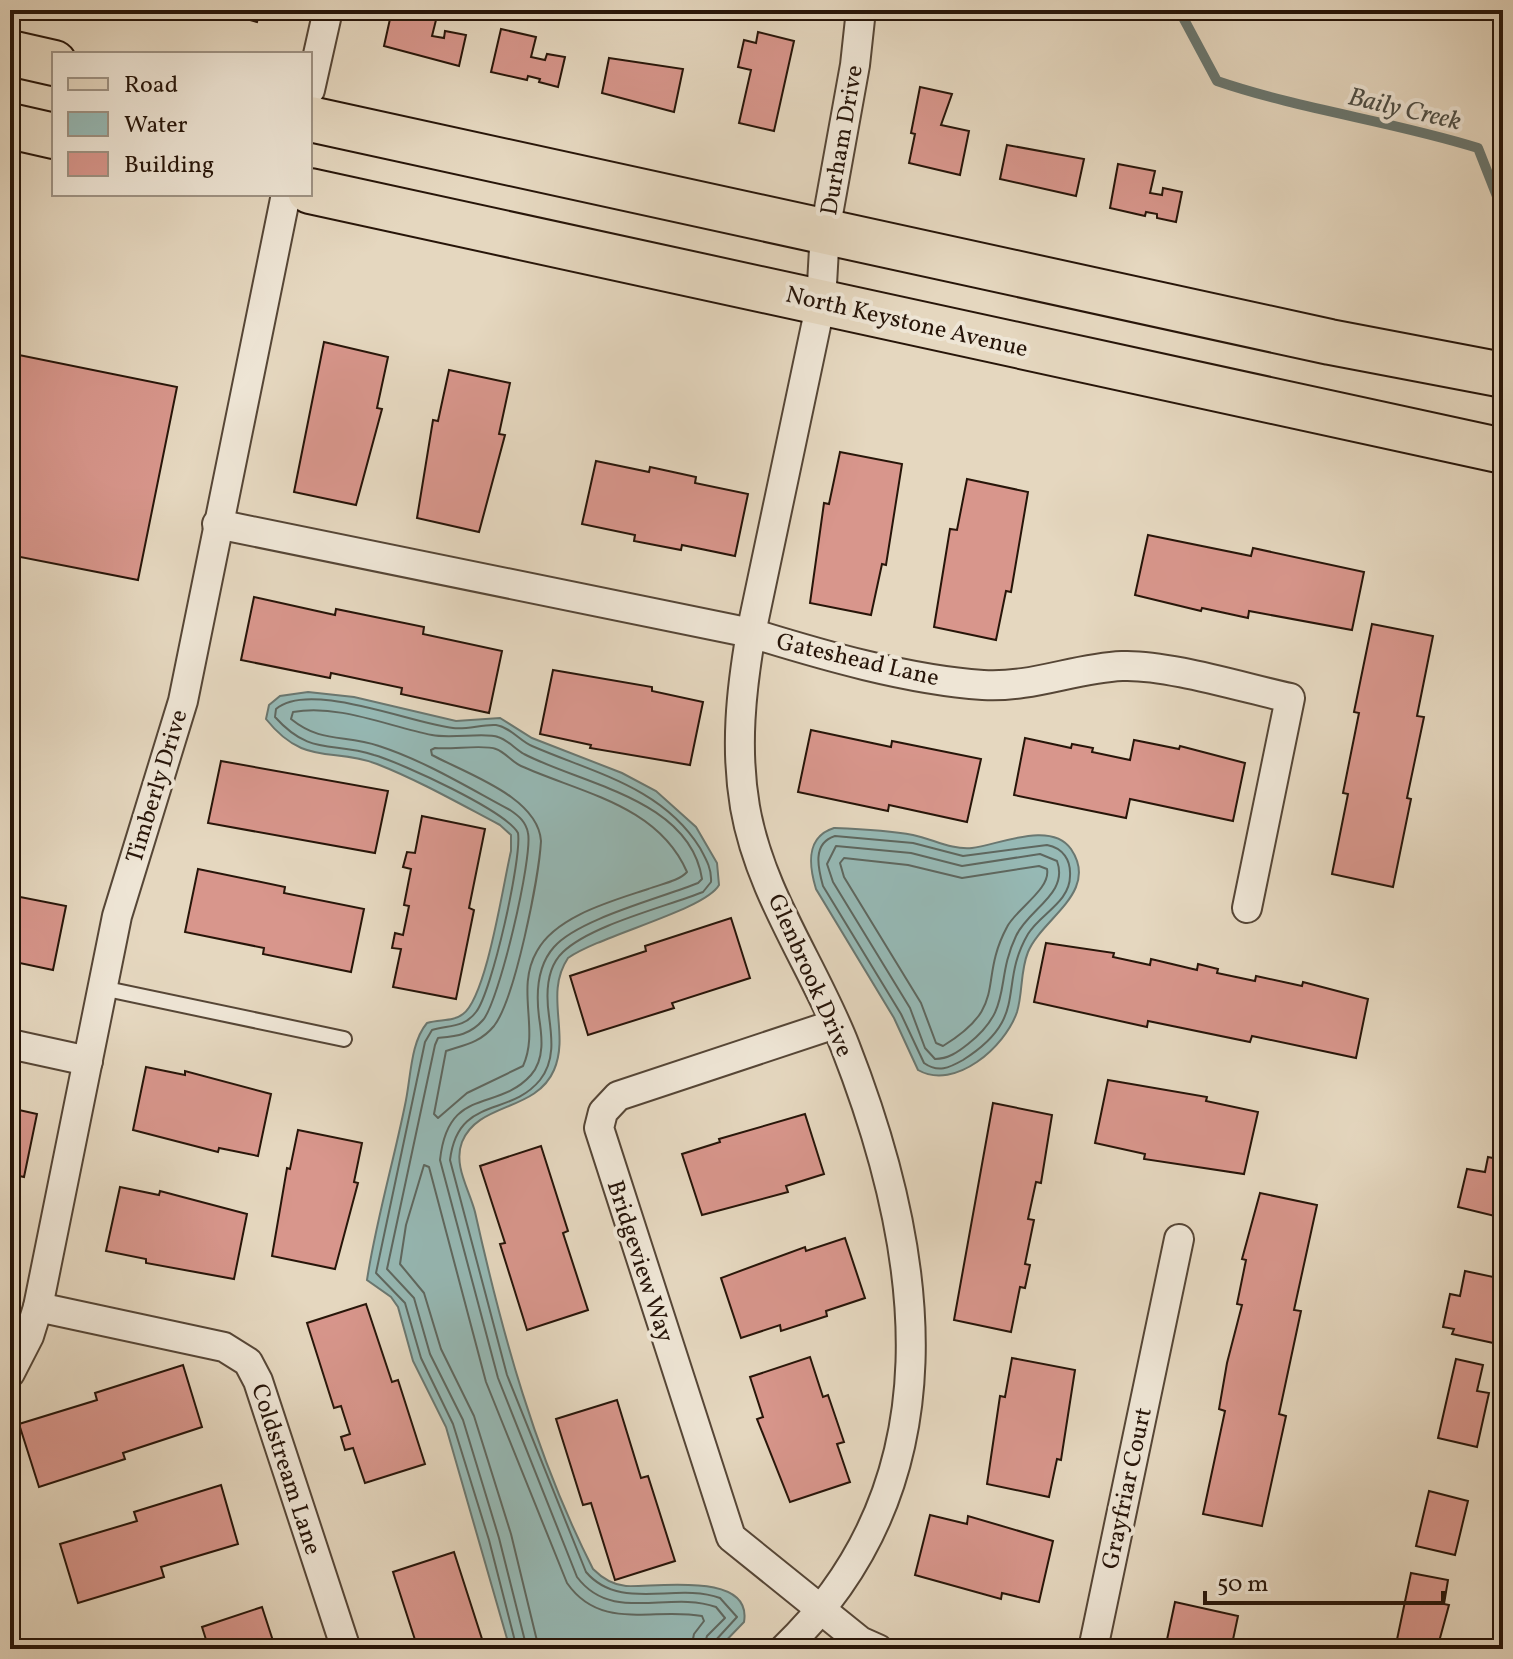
<svg xmlns="http://www.w3.org/2000/svg" width="1513" height="1659" font-family="Vollkorn,serif">
<style>
.water{fill:#96b9b5;stroke:#6a7770;stroke-width:2}
.lines{fill:none;stroke-linecap:round;stroke-linejoin:round}
.shore{stroke:#5e675f;stroke-width:2}
.stream{stroke:#6a7770;stroke-width:10}
.building{fill:#d8968c;stroke:#271509;stroke-width:2}
.lane-casing{stroke:#564636;stroke-width:18}
.street-casing{stroke:#564636;stroke-width:32}
.primary-casing{stroke:#271509;stroke-width:48}
.lane{stroke:#eee5d5;stroke-width:14}
.street{stroke:#eee5d5;stroke-width:28}
.primary{stroke:#e5d7bf;stroke-width:44}
.labels{text-anchor:middle;stroke-width:8;stroke-linejoin:round;paint-order:stroke}
.street-label{font-size:24px;fill:#271509;stroke:#eee5d5}
.water-label{font-size:26px;font-style:italic;fill:#4e4e45;stroke:#eee5d5}
</style>
<rect width="100%" height="100%" fill="#e5d7bf"/>
<filter id="stains"><feTurbulence type="fractalNoise" baseFrequency=".0025" numOctaves="4"/><feColorMatrix values="0 0 0 0 .2 0 0 0 0 .09 0 0 0 0 .02 0 0 0 .5 -.17"/></filter>
<radialGradient id="worn" r=".72"><stop offset=".6" stop-color="#630" stop-opacity="0"/><stop offset="1" stop-color="#630" stop-opacity=".3"/></radialGradient>
<g class="water">
<path d="M308,692L354,697L456,721L500,718L532,738L622,773L656,791L696,827L717,863L719,885C705,910 601,935 568,958C544,994 570,1033 554,1070C536,1112 478,1102 462,1142C453,1165 469,1189 475,1212C502,1333 536,1457 593,1569C602,1578 612,1585 626,1586C652,1588 753,1570 744,1622L718,1649H510L446,1427L413,1361L398,1307L391,1297L367,1280C376,1221 393,1164 405,1105C411,1079 410,1043 427,1023C440,1019 453,1022 463,1014C487,996 503,884 511,851V835L500,825C460,804 420,781 377,764C333,747 304,767 266,719L269,705L280,696Z"/>
<path d="M834,828C860,829 887,830 913,835C933,839 951,850 972,848C998,845 1051,820 1071,849C1100,892 1042,918 1028,952C1020,972 1023,992 1017,1012C1005,1047 955,1091 918,1070L894,1018L816,889C809,866 805,837 834,828Z"/>
</g>
<g class="lines">
<g class="shore">
<path d="M435,748C451,750 484,744 496,749C505,752 512,762 521,766C581,793 658,805 687,872C679,881 661,884 648,889C612,901 556,916 537,951C515,989 540,1029 523,1066L467,1093L438,1118L434,1114L446,1051C464,1045 480,1043 494,1026C515,999 539,877 541,841C538,797 467,774 432,755L431,750Z"/>
<path d="M835,836L913,843L963,856L1047,845C1063,848 1071,860 1070,876C1070,902 1040,914 1028,934C997,987 1031,1017 963,1060C949,1068 938,1073 924,1063L901,1014L823,886C818,868 812,843 835,836Z"/>
<path d="M836,846L911,853L962,866L1040,854L1057,861C1069,894 1028,909 1016,936C994,982 1014,1008 968,1044C958,1052 948,1059 935,1059L925,1048L910,1008L833,882L827,864Z"/>
<path d="M844,858L908,865L962,878L1039,866L1047,869C1051,889 1016,909 1007,927C977,983 1010,1005 943,1046L936,1043L921,1003L844,877L840,863Z"/>
<path d="M517,1649L489,1540L453,1424L421,1358L405,1303L376,1273L425,1042L432,1030C449,1025 464,1028 476,1012C492,992 522,858 518,833C506,811 402,763 374,755C332,741 311,757 275,717L276,709C309,680 413,724 453,728C467,730 482,724 496,725C510,727 520,741 532,746C594,773 662,787 700,848C706,859 712,869 711,882L703,892C665,907 591,925 563,952C546,968 546,995 549,1016C552,1038 555,1061 540,1080C509,1118 458,1095 450,1160L507,1375L586,1572C620,1612 676,1582 720,1598L737,1617L715,1641L714,1649"/>
<path d="M527,1649L499,1538L463,1420L430,1354L414,1298L387,1269L435,1045L438,1038C457,1036 470,1035 483,1020C499,1002 533,857 528,833C526,822 519,816 510,810C467,787 425,761 379,746C345,734 322,744 291,719L293,712C339,704 387,726 432,735C450,739 487,732 498,737C508,740 515,749 524,754C581,784 690,799 702,879L698,883C661,898 578,919 554,947C537,966 536,993 539,1017C542,1036 545,1059 531,1075C497,1113 448,1085 440,1160L498,1378L577,1577C612,1624 669,1590 716,1607L725,1618L707,1636L703,1649"/>
<path d="M539,1649L511,1534L474,1416L441,1349L424,1293L400,1264L406,1225L424,1165L429,1167L486,1382L567,1583C601,1632 654,1607 702,1616L704,1621L694,1634L691,1649"/>
</g>
<path class="stream" d="M1179,10L1217,81C1302,110 1392,121 1478,148L1500,204V334"/>
</g>
<g class="building">
<path d="M215,10H260L257,22Z"/>
<path d="M392,10L436,20L432,36L444,38L445,31L466,35L459,66L384,46Z"/>
<path d="M1458,10H1496L1495,17Z"/>
<path d="M501,29L536,37L531,57L545,60L547,54L565,57L558,87L539,82L540,79L528,76L527,80L491,72Z"/>
<path d="M758,32L794,41L774,131L739,123L751,70L738,67L744,40L756,43Z"/>
<path d="M609,58L683,69L674,112L602,93Z"/>
<path d="M920,87L952,94L941,125L969,131L960,175L909,163L915,134L911,133Z"/>
<path d="M1007,145L1084,159L1076,196L1000,179Z"/>
<path d="M1118,164L1155,171L1150,193L1162,195L1163,188L1182,192L1176,222L1157,218V214L1146,212L1145,216L1110,208Z"/>
<path d="M324,342L388,357L377,408L382,409L356,505L294,492Z"/>
<path d="M14,354L177,387L138,580L10,555V374Z"/>
<path d="M449,370L510,383L499,434L505,435L479,532L417,518L433,420L438,421Z"/>
<path d="M840,452L902,464L886,565L882,564L871,615L810,603L824,503L829,504Z"/>
<path d="M596,461L649,472L650,467L696,477L695,483L748,494L735,556L682,545L681,550L634,541L635,535L582,524Z"/>
<path d="M967,479L1028,492L1011,592L1006,591L996,640L934,627L950,529L957,530Z"/>
<path d="M1148,535L1251,556L1253,548L1364,572L1352,630L1249,611L1248,618L1202,608L1201,611L1135,595Z"/>
<path d="M254,597L335,615L336,609L424,627L423,634L502,651L489,713L401,694L402,688L331,673L330,678L241,660Z"/>
<path d="M1372,624L1433,636L1417,716L1424,717L1407,798L1411,799L1393,887L1332,874L1348,794L1343,793L1359,713L1354,712Z"/>
<path d="M553,670L652,687V691L703,702L690,765L590,748L591,745L540,734Z"/>
<path d="M811,730L891,747L892,741L981,759L967,822L889,805L888,811L798,792Z"/>
<path d="M1025,738L1071,748L1072,744L1093,748L1092,752L1130,760L1134,740L1179,749L1180,746L1245,763L1233,821L1130,799L1126,818L1014,795Z"/>
<path d="M221,761L388,791L375,853L208,823Z"/>
<path d="M422,816L485,829L469,908L474,910L456,999L393,987L401,949L392,948L395,933L403,935L409,906L404,905L411,869L403,867L407,852L415,853Z"/>
<path d="M198,869L285,887L284,893L364,909L351,972L263,954L264,948L185,932Z"/>
<path d="M10,895L66,906L53,970L10,961Z"/>
<path d="M731,918L750,978L672,1003L674,1008L588,1035L570,976L646,951L645,946Z"/>
<path d="M1046,943L1114,953L1113,957L1150,965L1151,959L1197,970L1198,964L1218,969L1217,973L1255,981L1256,976L1302,986L1303,982L1368,999L1356,1058L1252,1036L1250,1042L1148,1021L1147,1027L1034,1002Z"/>
<path d="M146,1067L185,1075V1071L271,1094L258,1156L219,1148L218,1152L133,1130Z"/>
<path d="M1108,1080L1207,1097L1206,1101L1258,1112L1244,1174L1144,1159L1145,1154L1095,1143Z"/>
<path d="M993,1103L1052,1115L1041,1183L1036,1182L1028,1219L1034,1220L1025,1264L1030,1265L1025,1288L1020,1287L1011,1332L954,1320Z"/>
<path d="M10,1108L37,1114L24,1177L10,1174Z"/>
<path d="M805,1114L824,1174L786,1186L788,1192L702,1215L682,1154L720,1142L719,1139Z"/>
<path d="M298,1130L362,1143L354,1182L358,1183L335,1269L272,1256L287,1168L290,1169Z"/>
<path d="M541,1146L568,1231L563,1233L588,1310L527,1330L500,1244L505,1243L480,1166Z"/>
<path d="M1488,1157L1503,1160V1218L1458,1207L1467,1169L1485,1172Z"/>
<path d="M120,1187L159,1195L160,1191L247,1214L234,1279L146,1263V1259L106,1251Z"/>
<path d="M1260,1193L1317,1205L1294,1310L1301,1311L1279,1414L1286,1416L1262,1526L1203,1514L1225,1411L1219,1409L1227,1363L1242,1305L1237,1304L1246,1260L1242,1259Z"/>
<path d="M845,1238L865,1298L826,1311L827,1316L781,1331L780,1325L741,1338L721,1278L805,1247L806,1251Z"/>
<path d="M1465,1271L1503,1279V1321L1498,1344L1452,1334L1454,1329L1443,1327L1450,1294L1460,1296Z"/>
<path d="M366,1304L392,1382L398,1380L425,1464L365,1483L353,1448L345,1450L341,1437L350,1434L341,1406L334,1408L307,1323Z"/>
<path d="M810,1357L823,1397L828,1395L844,1442L837,1444L850,1482L790,1502L757,1419L763,1417L750,1377Z"/>
<path d="M1012,1358L1075,1370L1061,1460L1057,1459L1049,1497L987,1484L1000,1396L1005,1397Z"/>
<path d="M1456,1359L1483,1365L1477,1391L1489,1393L1477,1447L1438,1438Z"/>
<path d="M183,1365L202,1427L123,1453L125,1459L39,1487L19,1424L97,1400L95,1393Z"/>
<path d="M617,1400L641,1478L648,1476L675,1561L615,1580L591,1503L583,1505L556,1419Z"/>
<path d="M221,1485L238,1544L161,1567L164,1577L78,1603L60,1544L137,1521L134,1512Z"/>
<path d="M1429,1491L1468,1501L1455,1555L1416,1546Z"/>
<path d="M930,1515L967,1524L968,1516L1053,1541L1039,1602L1002,1593L1001,1599L915,1575Z"/>
<path d="M454,1552L482,1639L477,1641L480,1649H418L393,1572Z"/>
<path d="M1411,1573L1448,1580L1444,1604L1449,1605L1437,1649H1395Z"/>
<path d="M1175,1602L1238,1616L1231,1649H1165Z"/>
<path d="M262,1607L275,1647L280,1645L281,1649H209L202,1627Z"/>
</g>
<g class="lines">
<g class="lane-casing">
<path id="lane" d="M102,988L344,1039"/>
</g>
<g class="street-casing">
<g id="street">
<path d="M310,90L328,10"/>
<path d="M217,524L751,633C822,655 908,680 983,685C1032,688 1075,668 1122,666C1166,664 1244,688 1290,698L1247,908"/>
<path d="M835,1024L618,1096L603,1112L599,1128L731,1537L860,1641L878,1649"/>
<path d="M10,1044L88,1061"/>
<path d="M38,1307L224,1347L248,1362L258,1381L346,1649"/>
<path d="M10,1373L29,1336L38,1307L117,916L183,701L286,194"/>
<path d="M784,1649C959,1481 926,1253 845,1046C814,966 760,894 745,807C735,748 741,691 751,633L821,302L825,231L855,65L861,10"/>
<path d="M1093,1649L1179,1239"/>
</g>
</g>
<g class="primary-casing">
<g id="primary">
<path d="M10,53L54,63"/>
<path d="M310,119L1330,342L1503,375"/>
<path d="M10,126L54,136"/>
<path d="M310,191L1503,451"/>
</g>
</g>
<use href="#lane" class="lane"/>
<use href="#street" class="street"/>
<use href="#primary" class="primary"/>
</g>
<g class="labels">
<g class="street-label">
<text transform="translate(841 140) rotate(-80)" y="8">Durham Drive</text>
<text transform="translate(907 321) rotate(13)" y="8">North Keystone Avenue</text>
<text transform="translate(858 659) rotate(13)" y="8">Gateshead Lane</text>
<text transform="translate(156 786) rotate(-73)" y="8">Timberly Drive</text>
<text transform="translate(811 975) rotate(66)" y="8">Glenbrook Drive</text>
<text transform="translate(641 1261) rotate(72)" y="8">Bridgeview Way</text>
<text transform="translate(287 1469) rotate(72)" y="8">Coldstream Lane</text>
<text transform="translate(1126 1488) rotate(-78)" y="8">Grayfriar Court</text>
</g>
<g class="water-label">
<text transform="translate(1405 108) rotate(13)" y="9">Baily Creek</text>
</g>
</g>
<rect width="1513" height="1659" fill="none" stroke="#e5d7bf" stroke-width="40"/>
<rect x="12" y="12" width="1489" height="1635" fill="none" stroke="#271509" stroke-width="4"/>
<rect x="20" y="20" width="1473" height="1619" fill="none" stroke="#271509" stroke-width="2"/>
<rect x="52" y="52" width="260" height="144" fill="#eee5d5" stroke="#9e9283" stroke-width="2"/>
<rect x="68" y="78" width="40" height="12" fill="#e5d7bf" stroke="#9e9283" stroke-width="2"/>
<text x="124" y="92" font-size="24" fill="#271509">Road</text>
<rect x="68" y="112" width="40" height="24" fill="#96b9b5" stroke="#9e9283" stroke-width="2"/>
<text x="124" y="132" font-size="24" fill="#271509">Water</text>
<rect x="68" y="152" width="40" height="24" fill="#d8968c" stroke="#9e9283" stroke-width="2"/>
<text x="124" y="172" font-size="24" fill="#271509">Building</text>
<path d="M1205 1591v12h238v-12" fill="none" stroke="#271509" stroke-width="4"/>
<text x="1217" y="1591" font-size="24" fill="#271509" stroke="#eee5d5" stroke-width="6" paint-order="stroke">50 m</text>
<rect width="100%" height="100%" filter="url(#stains)"/>
<rect width="100%" height="100%" fill="url(#worn)"/>
</svg>
